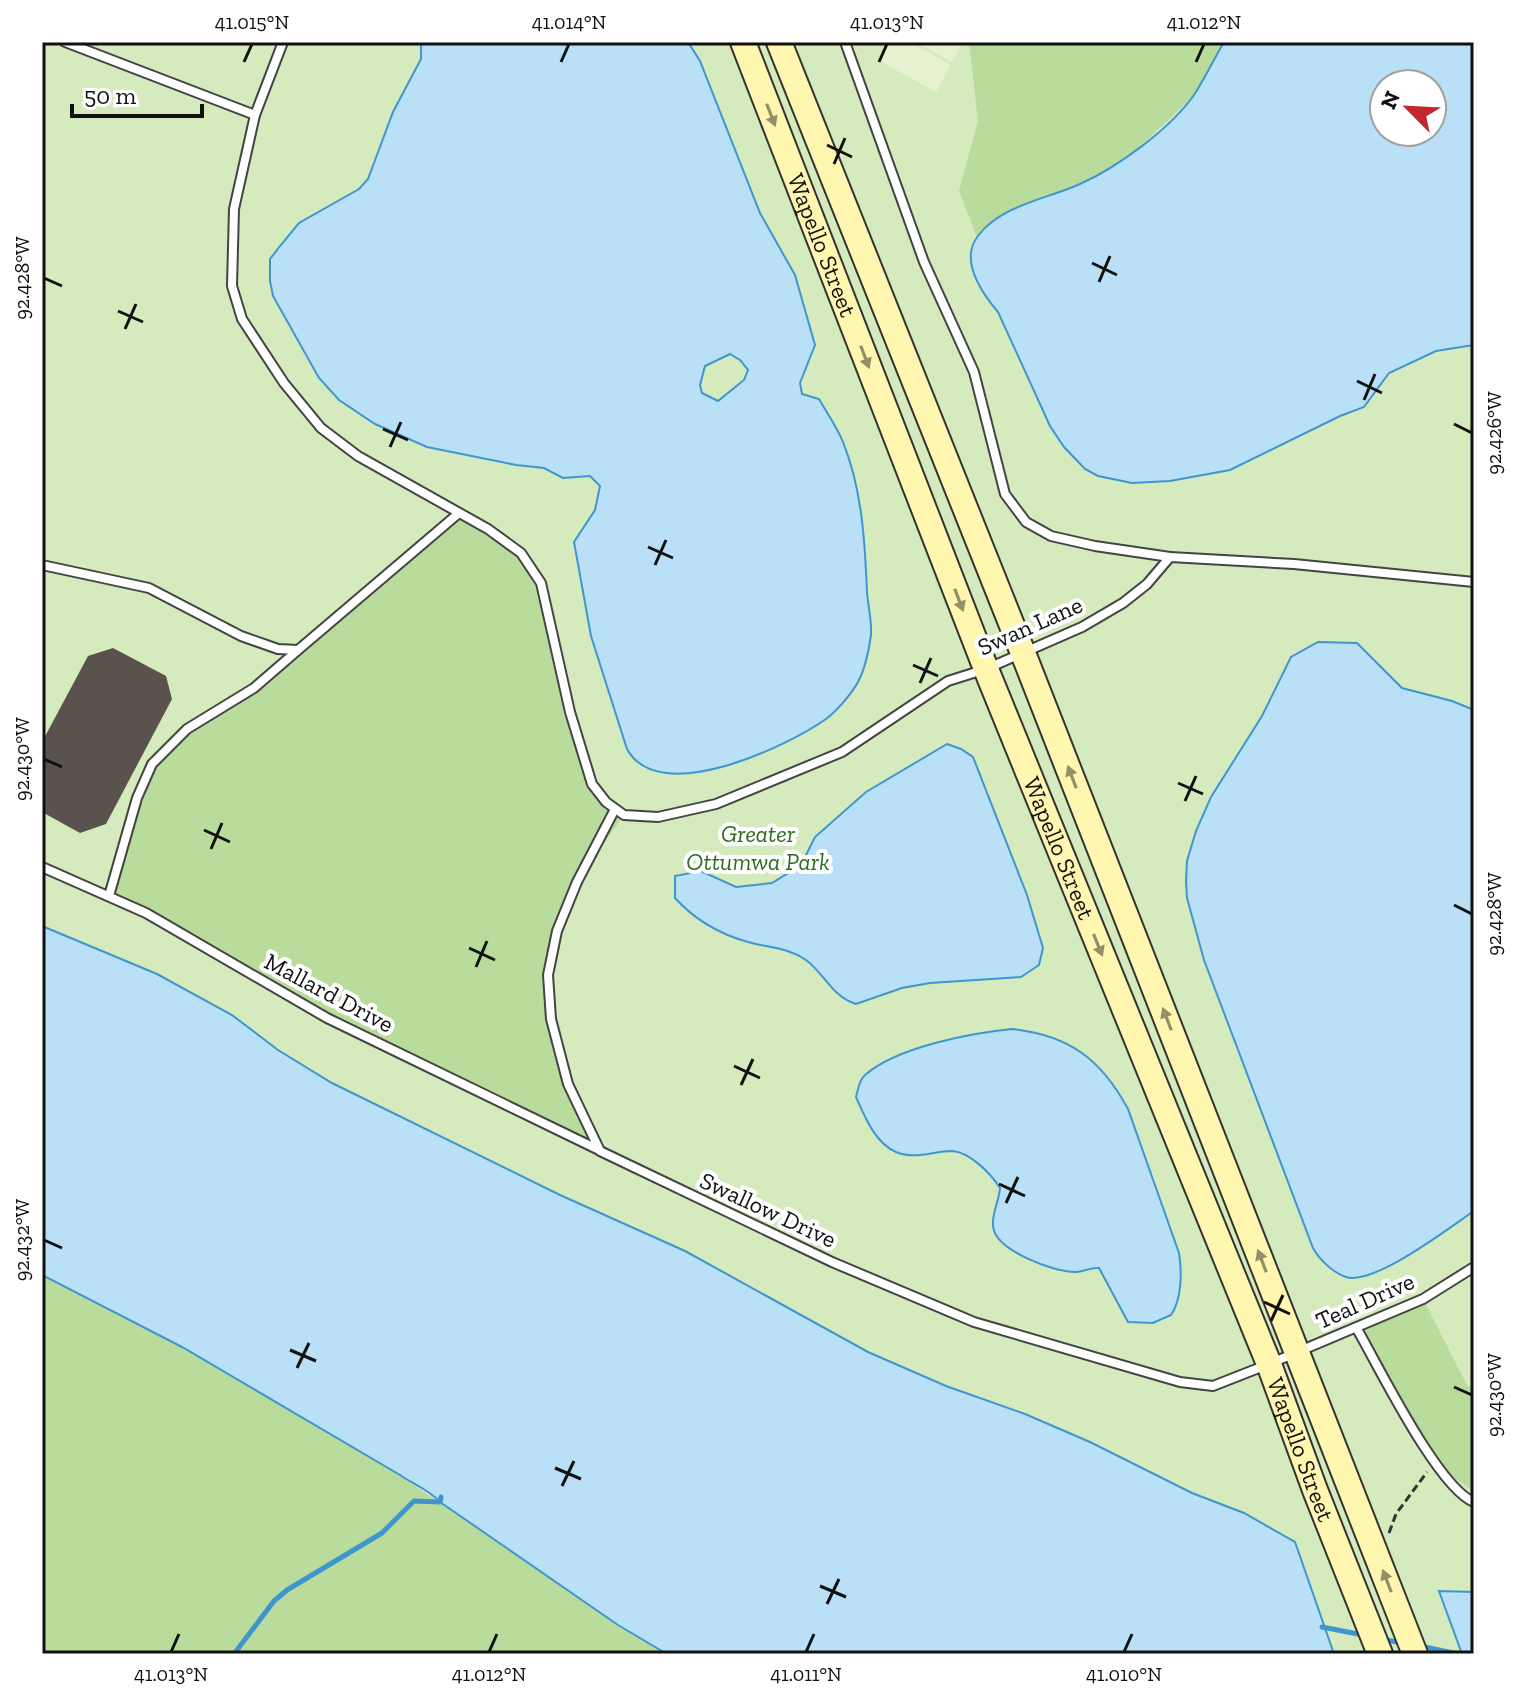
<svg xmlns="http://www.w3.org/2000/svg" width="1516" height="1696" font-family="'Zilla Slab',serif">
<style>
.green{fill:#d5ebbd;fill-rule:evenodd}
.forest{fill:#b9dc9c}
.pitch{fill:#e6f2cf}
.water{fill:#b9e0f7;stroke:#3f96cf;stroke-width:2;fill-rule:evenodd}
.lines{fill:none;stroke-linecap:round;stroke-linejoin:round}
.stream{stroke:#3f96cf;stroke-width:5}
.building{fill:#5a524d}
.service-casing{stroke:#444;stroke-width:12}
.secondary-casing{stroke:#333;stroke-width:28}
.path{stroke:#333;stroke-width:3;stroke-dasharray:8 4;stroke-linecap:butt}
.service{stroke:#fff;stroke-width:8}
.secondary{stroke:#fff6b0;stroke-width:24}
.oneway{fill:#948f68}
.ticks{fill:none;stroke:#111;stroke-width:3}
.labels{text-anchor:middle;stroke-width:8;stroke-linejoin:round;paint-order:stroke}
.street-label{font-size:24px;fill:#111;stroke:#fff}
.park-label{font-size:24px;font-style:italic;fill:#2f6b1f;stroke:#fff}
.neatline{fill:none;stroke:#111;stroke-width:3}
.ticks-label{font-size:20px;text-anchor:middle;fill:#111}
</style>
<rect width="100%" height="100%" fill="#fffdf5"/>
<path class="green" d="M42,42H1474V1654H678L400,1475L42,1276ZM1384,84H1432V132H1384Z"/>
<g class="forest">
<path d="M969,42H1224L1193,97L1129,157L1079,185L997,218L977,237L959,191L978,121Z"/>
<path d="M459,513L521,553L541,583L592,784L624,815L577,882L561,922L548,975L551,1019L568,1084L600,1151L327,1018L109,896L137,798L152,764L187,729L254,688Z"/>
<path d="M42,1275L182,1347L400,1475L618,1625L667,1654H42Z"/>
<path d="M1423,1299L1468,1387L1474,1383V1492L1433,1462L1357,1329Z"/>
</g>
<g class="pitch">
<path d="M890,42H910L951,65L936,92L880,61Z"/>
<path d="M916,42H963L952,62Z"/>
</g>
<g class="water">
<path d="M421,42H688L700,61L760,213L795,275L815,345L800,383L802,394L819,399C827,413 837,427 843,442C862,489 865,542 867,592C868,606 872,621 871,635C869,649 865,669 858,682C852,693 837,711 826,719C788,746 659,808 627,749L591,636L574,542L595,510L600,486L590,476L563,478L544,468L516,465L427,447L375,424L339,400L319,378L273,296L270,281V259L280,246L299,223L359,189L368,179L393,112L421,59ZM730,354L740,360L748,370L744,380L718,401L702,393L700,385L705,366Z"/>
<path d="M1224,42H1474V345L1436,351L1389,373L1364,407L1340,416L1230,470L1170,481L1132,483L1098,476L1085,469L1064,447L1050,426L998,312C982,293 959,260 978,236C1001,205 1047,199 1080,184C1118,167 1170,129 1194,95C1205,78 1214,59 1224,42ZM1384,84H1432V132H1384Z"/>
<path d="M1318,642L1357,643L1402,688L1452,701L1474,710V1211C1450,1227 1374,1286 1346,1277C1333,1273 1319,1259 1313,1248L1204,960L1187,898L1186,881L1187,861L1196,831L1211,797L1262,716L1291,657Z"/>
<path d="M947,744L961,749L973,757L1027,895L1043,948L1039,965L1021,977L930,983L902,988L856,1004C832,997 824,973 806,960C787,947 769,948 748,942C719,934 695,920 675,898V876L701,871L736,887L772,883L801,865L815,837L866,792Z"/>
<path d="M42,926L157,974L232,1015L278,1050L332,1083L560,1195L685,1251L868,1352L946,1386L1025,1414L1090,1442L1192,1493L1244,1513L1295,1542L1334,1654H667L618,1625L440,1502C429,1490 413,1484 400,1475L182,1347L42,1275Z"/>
<path d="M1012,1029C1069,1035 1101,1059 1128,1109L1179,1253C1182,1272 1182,1299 1171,1315L1153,1323L1128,1322L1099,1268C1091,1267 1083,1272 1075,1272C1054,1272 993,1250 993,1225C992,1213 999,1201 1000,1188C991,1174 970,1152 952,1151C933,1151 915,1160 896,1152C875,1143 865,1117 856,1097C858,1090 859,1080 865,1075C897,1047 971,1033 1012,1029Z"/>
<path d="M1439,1591L1474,1592V1654H1462Z"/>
</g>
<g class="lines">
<g class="stream">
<path d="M1322,1627L1363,1635"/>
<path d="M1381,1639L1402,1643"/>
<path d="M1420,1646L1458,1654"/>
<path d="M234,1654L274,1601L287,1590L382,1533L414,1501L440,1502L441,1497"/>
</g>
</g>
<path class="building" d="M113,648L166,676L172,699L106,824L80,833L42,812V742L88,656Z"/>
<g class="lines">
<g class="service-casing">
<g id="service">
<path d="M65,42L255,115"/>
<path d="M283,42L255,115L234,209L232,286L242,319L284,383L321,428L358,456L488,529L521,553L541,583L570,712L592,784L606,802L624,815L658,817L716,804L842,752L948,681L986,669L1082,627L1123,603L1147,584L1170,557L1294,564L1474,582"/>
<path d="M845,42L924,262L974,372L1005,494L1026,522L1051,536L1095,546L1170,557"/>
<path d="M42,565L149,588L241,636L278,649L298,650L459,513"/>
<path d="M615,809L577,882L557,931L548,975L551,1019L568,1084L600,1151L832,1262L974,1322L1180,1382L1213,1386L1269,1364L1423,1299L1474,1267"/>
<path d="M42,867L146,913L327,1018L599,1150"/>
<path d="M109,896L137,798L152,764L187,729L254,688L298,650"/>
<path d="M1357,1329C1379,1367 1438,1488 1474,1502"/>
</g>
</g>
<g class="secondary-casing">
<g id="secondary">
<path id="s1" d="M743,42L986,669L1269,1364L1315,1490L1380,1654"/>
<path d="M779,42L1023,653L1415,1654"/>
</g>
</g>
<path class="path" d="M1389,1533L1396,1514L1427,1472"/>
<use href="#service" class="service"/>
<use href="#secondary" class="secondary"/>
</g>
<defs><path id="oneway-solid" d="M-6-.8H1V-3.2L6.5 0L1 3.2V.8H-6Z" transform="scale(2)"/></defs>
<g class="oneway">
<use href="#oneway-solid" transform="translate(771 115) rotate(69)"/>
<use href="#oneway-solid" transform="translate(865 357) rotate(69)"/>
<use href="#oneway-solid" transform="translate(959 600) rotate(69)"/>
<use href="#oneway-solid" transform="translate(1072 777) rotate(-111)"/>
<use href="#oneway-solid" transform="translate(1098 945) rotate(68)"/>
<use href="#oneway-solid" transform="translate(1167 1019) rotate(-111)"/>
<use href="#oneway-solid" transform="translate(1262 1261) rotate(-111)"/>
<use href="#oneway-solid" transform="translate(1387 1581) rotate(-111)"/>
</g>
<path class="ticks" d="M244,62L252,44M561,62L569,44M879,62L887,44M1196,62L1204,44M827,145L852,157M834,164L845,138M1092,263L1117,275M44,278L62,286M1099,282L1110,256M118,311L143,322M125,329L136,304M1357,381L1382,393M1364,400L1375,374M1454,424L1472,433M383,429L408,440M390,447L401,422M648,547L673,558M655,565L666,540M913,665L938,676M920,683L931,658M44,759L62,767M1178,783L1203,794M1185,801L1196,776M204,830L230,842M211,849L222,823M1454,905L1472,914M469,948L495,960M476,967L487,941M734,1066L760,1078M741,1085L753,1059M999,1184L1025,1196M1006,1203L1018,1177M44,1240L62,1248M1264,1302L1290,1314M1271,1321L1283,1295M290,1350L316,1361M297,1368L309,1343M1454,1387L1472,1395M555,1468L581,1479M562,1486L574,1461M820,1586L846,1597M827,1604L839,1579M171,1652L179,1634M489,1652L497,1634M806,1652L814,1634M1124,1652L1132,1634"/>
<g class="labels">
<g class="street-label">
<text dy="8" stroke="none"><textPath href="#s1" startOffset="218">Wapello Street</textPath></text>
<text transform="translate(1030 626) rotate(-24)" y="8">Swan Lane</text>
<text dy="8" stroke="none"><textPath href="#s1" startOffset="866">Wapello Street</textPath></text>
<text transform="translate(329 993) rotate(28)" y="8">Mallard Drive</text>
<text transform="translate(768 1210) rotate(25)" y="8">Swallow Drive</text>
<text transform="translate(1365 1301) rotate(-24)" y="8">Teal Drive</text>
<text dy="8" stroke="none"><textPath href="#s1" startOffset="1514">Wapello Street</textPath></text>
</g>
<g class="park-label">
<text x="758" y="842">Greater<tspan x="758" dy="28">Ottumwa Park</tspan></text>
</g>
</g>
<rect width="1516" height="1696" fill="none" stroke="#ffffff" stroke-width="88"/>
<g transform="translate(1408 108) rotate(294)"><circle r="38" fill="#ffffff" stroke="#a0a0a0" stroke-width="2"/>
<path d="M0-6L14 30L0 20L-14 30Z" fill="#c4262e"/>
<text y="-12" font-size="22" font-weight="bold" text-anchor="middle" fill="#111111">N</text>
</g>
<path d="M72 104v12h130v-12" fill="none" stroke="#111111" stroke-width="4"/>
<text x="84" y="104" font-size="24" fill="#111111" stroke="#ffffff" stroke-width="6" paint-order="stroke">50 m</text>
<rect x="44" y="44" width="1428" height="1608" class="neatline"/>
<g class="ticks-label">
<text x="252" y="29">41.015°N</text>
<text x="569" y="29">41.014°N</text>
<text x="887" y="29">41.013°N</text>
<text x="1204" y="29">41.012°N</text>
<text transform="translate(22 278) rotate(-90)" y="7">92.428°W</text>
<text transform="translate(1494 433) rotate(-90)" y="7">92.426°W</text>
<text transform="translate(22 759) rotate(-90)" y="7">92.430°W</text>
<text transform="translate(1494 914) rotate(-90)" y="7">92.428°W</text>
<text transform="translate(22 1240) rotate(-90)" y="7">92.432°W</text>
<text transform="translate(1494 1395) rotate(-90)" y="7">92.430°W</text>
<text x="171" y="1681">41.013°N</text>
<text x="489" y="1681">41.012°N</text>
<text x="806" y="1681">41.011°N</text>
<text x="1124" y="1681">41.010°N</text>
</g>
</svg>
